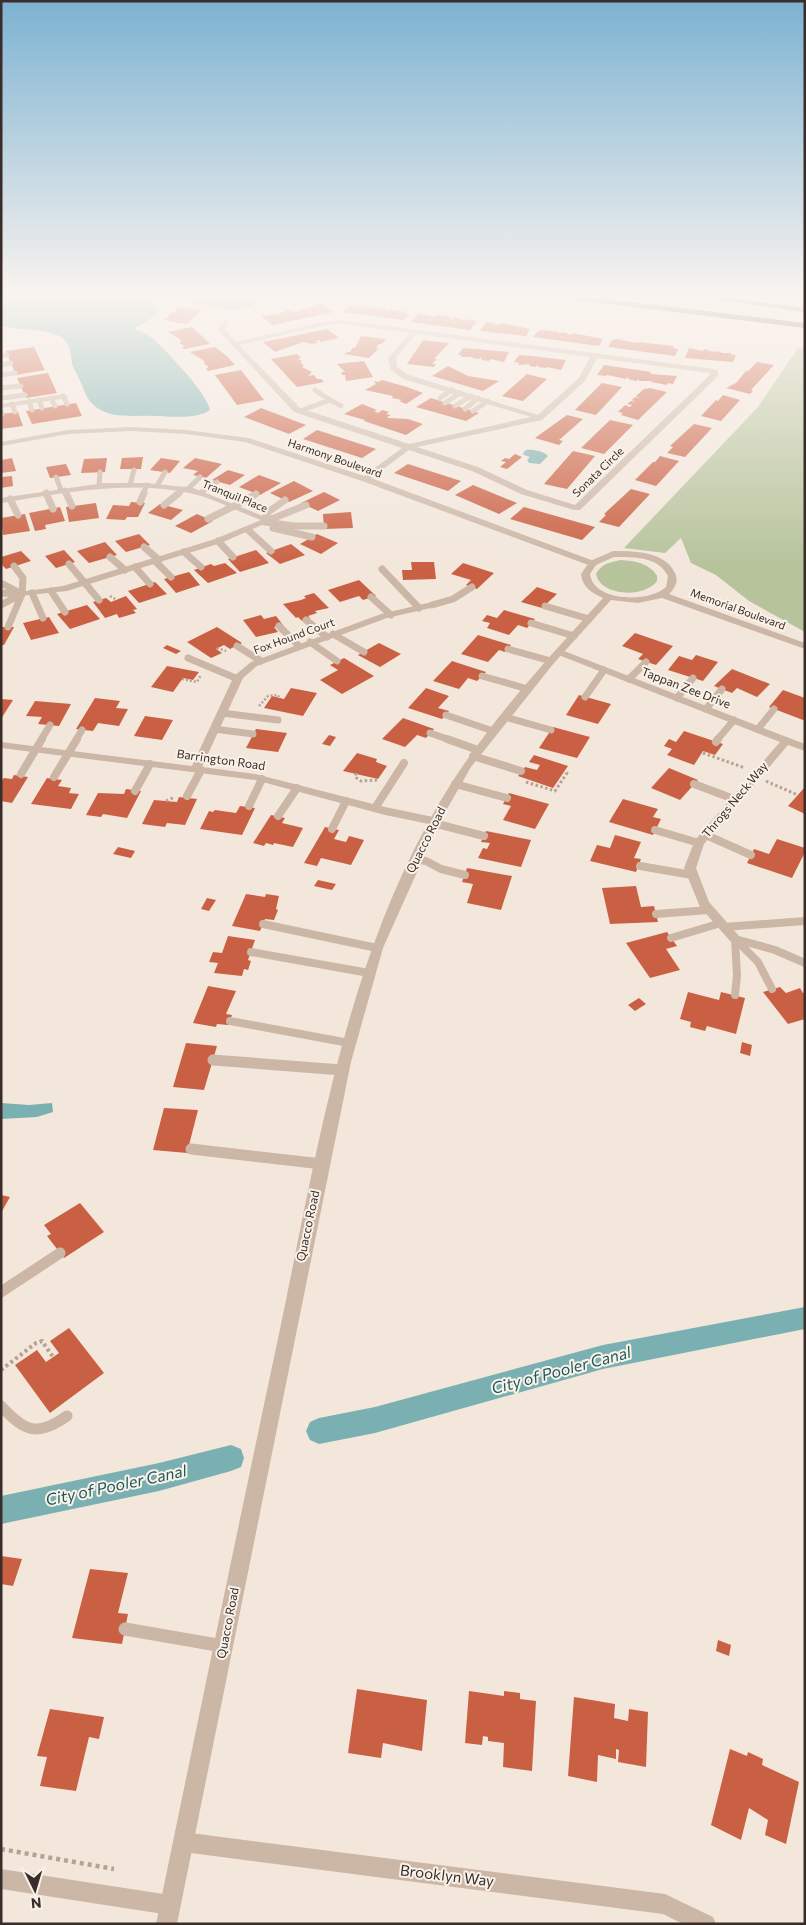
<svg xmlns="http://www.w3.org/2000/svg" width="806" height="1925" font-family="Commissioner,sans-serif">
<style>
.green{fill:#b6c39b}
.water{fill:#7ab0b1}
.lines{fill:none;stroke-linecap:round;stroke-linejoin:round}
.canal{fill:#7ab0b1;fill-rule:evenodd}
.building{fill:#ca6043}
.path-far3{stroke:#b7a191;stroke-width:2.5;stroke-dasharray:2 2;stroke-linecap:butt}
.path-far2{stroke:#b7a191;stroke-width:3;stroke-dasharray:2.5 2.5;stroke-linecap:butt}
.path-far1{stroke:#b7a191;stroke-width:4;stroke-dasharray:3 3;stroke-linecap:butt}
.path{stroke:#b7a191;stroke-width:4.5;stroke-dasharray:4 4;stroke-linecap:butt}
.service-far4{stroke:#ccb7a7;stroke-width:5}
.service-far3{stroke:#ccb7a7;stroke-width:7}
.service-far2{stroke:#ccb7a7;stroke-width:8}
.service-far1{stroke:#ccb7a7;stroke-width:11}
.service{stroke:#ccb7a7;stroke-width:13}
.minor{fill:#ccb7a7;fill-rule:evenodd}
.tertiary{fill:#ccb7a7;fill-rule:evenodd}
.motorway{fill:#59463f;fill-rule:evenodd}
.labels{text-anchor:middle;stroke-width:4;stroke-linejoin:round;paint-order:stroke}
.far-street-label{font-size:11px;fill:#382d28;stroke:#faf2e9}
.street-label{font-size:12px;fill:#382d28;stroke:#faf2e9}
.near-street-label{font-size:15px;fill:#382d28;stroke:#faf2e9}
.near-water-label{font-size:16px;font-style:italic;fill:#1c585b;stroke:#faf2e9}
</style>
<rect width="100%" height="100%" fill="#f3e7dc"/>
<g class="green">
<path d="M798,348H805V632L749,601L716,575L691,563L681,538L665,553L624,548L758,407Z"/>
<path d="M621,560C635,561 649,563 657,576V581C645,598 601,597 596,574C601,564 610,562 621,560Z"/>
</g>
<g class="water">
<path d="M1,298H158L151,304L160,309L155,316L134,329C139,331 146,333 151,337C165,349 207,393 210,410C195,420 172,416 154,416C130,415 100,421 86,395C84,391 83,386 80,381C78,375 74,370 72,364C71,354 70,343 61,337C49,329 17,330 1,326Z"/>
<path d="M167,298H258L251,307L228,310Z"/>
<path d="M526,450C532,449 544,451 548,456L540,464L529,463L527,460L530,457L524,455L523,453Z"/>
<path d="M1,1103L29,1105L52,1103L53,1112L37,1117L1,1119Z"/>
</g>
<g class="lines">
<g class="canal">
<path d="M805,1307V1329L603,1369L375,1433L319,1444L310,1440L306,1431L310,1422L319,1418L375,1407L603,1345Z"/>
<path d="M231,1445L241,1449L244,1458L241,1467L231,1471L159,1491L1,1524V1496L159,1463Z"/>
</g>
</g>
<g class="building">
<path d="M322,303L334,312L272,325L261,316L279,314L287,310L295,312Z"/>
<path d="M354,305L368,307L367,308L373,307L387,309L386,311H388L390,309L406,312L405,313L409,314L404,320L342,312L348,306Z"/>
<path d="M179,307L202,310L186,324L163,320L170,316H167L170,313L176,312V309Z"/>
<path d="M419,313L436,317L438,315L451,317L450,319H452L454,317L467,321L469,319L477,321L470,330L411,322Z"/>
<path d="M486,322L494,323L493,324L500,325L501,323L530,329L526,336L480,331Z"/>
<path d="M192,327L203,337L210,344L184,349L182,347L185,346L179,343L181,342L180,339L168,332Z"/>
<path d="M327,329L339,338L321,342L319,340L316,341L318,343L312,344L303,342L275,352L263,342Z"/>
<path d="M543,330L559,332L558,334L563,332L571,335L573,333L603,339L599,346L533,337L538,331Z"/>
<path d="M361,336L386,339L382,344H379L376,348H379L369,358L344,354L347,352H350L353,347L355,348Z"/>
<path d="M617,339L636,343L637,342L674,346L673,348L678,349L675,356L608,347L612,340Z"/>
<path d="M423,340L449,343L434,359H437L432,364H436L434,367L407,364Z"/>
<path d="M34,347L45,370L16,375L6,351Z"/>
<path d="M215,347L228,357L235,365L208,371L206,368L209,367L203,363H205L203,360L190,352Z"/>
<path d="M463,348L476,349L509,352L504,362L490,359L489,361L481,360L482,358H480L479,359L472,358L473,357H461L462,355H458Z"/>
<path d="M689,348L703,351L704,349L713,352V351L721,352V353H732L731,355H736L733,362L685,358Z"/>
<path d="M297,354L301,358L298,359L302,361L301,363L304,366L302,367L312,372L308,376L314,375L317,379H321L324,382L297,387L271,359Z"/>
<path d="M519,355L532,356L566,360L561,370L547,367L546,368L538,367L539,366L537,365L536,367L529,366L530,364L518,365L519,363L514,362Z"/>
<path d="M364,361L373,377L346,381L345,375H342L341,372H345L337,364Z"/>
<path d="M757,362L774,365L751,390L753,391L750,394L726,388L736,383L746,371H748Z"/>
<path d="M604,365L651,372L650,373L652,374L677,376L673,384L668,383L667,385L651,382L652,381H639V379L636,381L628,379L629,378L627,377L626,379L607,375L606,376L597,375Z"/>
<path d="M448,366L468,376L499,381L483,391L432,376Z"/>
<path d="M241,370L264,400L237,405L215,375Z"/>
<path d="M48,373L57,393L26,398L17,378Z"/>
<path d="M527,374L547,379L523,401L502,396Z"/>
<path d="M382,380L407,387L423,393L406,404L399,401L402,400L392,398L393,396L365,390L376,384L374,381L378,382Z"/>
<path d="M602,383L622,387L596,415L575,410Z"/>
<path d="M650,388L667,392L638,420L621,415L623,413L618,412L625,405L630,407L632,405L627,404L631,401L635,402L632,400L635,397L640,398L636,396L644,389Z"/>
<path d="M723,395L740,400L721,421L701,416L716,400L718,401Z"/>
<path d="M431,398L479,413L466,421L416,407Z"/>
<path d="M76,403L82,416L32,424L26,411Z"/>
<path d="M362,404L377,410L374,411L378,413L382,410L389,412L386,414L391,415L387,417L389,418L408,419L423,424L406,435L364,421L365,420L344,414Z"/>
<path d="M261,408L306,425L289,434L244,417Z"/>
<path d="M18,412L23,426L1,429V414Z"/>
<path d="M567,415L583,419L559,440L563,441L559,445L535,438Z"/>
<path d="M610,420L633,425L604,454L581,448Z"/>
<path d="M694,424L712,428L685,457L667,453L673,447L670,446Z"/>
<path d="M317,430L376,449L362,458L303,439Z"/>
<path d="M573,451L595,456L567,489L544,484Z"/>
<path d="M515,454L522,457L507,469L500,467L506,462L501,461L505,458L509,459Z"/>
<path d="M660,456L679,461L656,486L635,480L653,462H655Z"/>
<path d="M143,457L141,469H120L122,458Z"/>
<path d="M12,458L16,471L1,473V460Z"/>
<path d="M107,458L105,472L81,473L84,459Z"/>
<path d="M161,458L180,461L170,473L150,470Z"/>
<path d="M195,458L222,464L206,478L193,475L198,471L183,468Z"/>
<path d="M66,464L71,475L50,478L46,467Z"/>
<path d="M408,464L461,481L448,491L394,473Z"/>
<path d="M228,470L245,475L230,485L212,480Z"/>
<path d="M259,475L281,483L260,495L239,487Z"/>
<path d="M12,476L13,486L1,488V477Z"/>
<path d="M294,481L313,491L289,502L270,493Z"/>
<path d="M473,485L517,503L499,514L455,495Z"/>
<path d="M631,489L650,494L619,527L599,522L606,515L604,514Z"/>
<path d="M324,492L340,500L318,511L301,503Z"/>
<path d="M131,502L145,503L138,517H127L125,520L106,519L113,505L129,506Z"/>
<path d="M96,503L99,518L69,522L66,507Z"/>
<path d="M160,504L183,510L171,520L148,513Z"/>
<path d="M60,507L65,521L45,525L46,529L35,531L29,513Z"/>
<path d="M524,507L595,527L582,540L510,519Z"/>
<path d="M351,512L353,528L324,529L323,514Z"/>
<path d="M25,514L30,531L3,535L1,518Z"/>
<path d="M197,514L213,521L191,533L175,526Z"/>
<path d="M139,534L150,545L126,552L115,541Z"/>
<path d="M317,534L338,543L321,554L300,544Z"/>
<path d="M105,542L117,555L89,563L77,551Z"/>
<path d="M291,544L305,555L280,564L266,553Z"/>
<path d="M64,550L75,562L56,568L45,556Z"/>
<path d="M256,550L269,563L240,572L228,559Z"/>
<path d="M21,551L31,561L6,569L1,564V557Z"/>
<path d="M411,562H434L436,579L403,580L402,570H412Z"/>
<path d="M225,563L237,573L208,583L194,570L211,564L214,566Z"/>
<path d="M463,563L494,573L477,589L466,585L471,580L451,574Z"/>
<path d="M189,572L200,585L176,593L164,579Z"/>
<path d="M359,580L376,596L363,600L359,596L340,602L328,590Z"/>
<path d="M155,582L167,594L139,603L128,591Z"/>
<path d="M537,587L557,594L542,608L521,602Z"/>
<path d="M314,593L329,608L315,611L317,613L308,616L310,618L302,621L298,617L296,618L283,604L301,600L306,598L304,596Z"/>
<path d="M126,596L137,609L133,610L136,613L119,618L117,614L105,618L93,602L106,598L111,602Z"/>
<path d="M87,605L100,619L70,629L57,614Z"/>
<path d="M504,610L535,619L527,628L518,625L509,635L487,628L490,623L482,621L487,615L497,618Z"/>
<path d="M261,615L264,619L276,616L283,625L274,627L278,632L256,637L243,620Z"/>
<path d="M49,617L59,633L31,640L23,623Z"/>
<path d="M1,627H14L4,645H1Z"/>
<path d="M217,627L242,643L230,649L224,645L216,649L222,653L211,658L187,642Z"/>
<path d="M635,633L673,646L656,665L638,659L643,654L622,646Z"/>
<path d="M478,635L511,645L505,652L499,650L488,662L461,654Z"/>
<path d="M379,643L401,654L380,667L358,655Z"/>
<path d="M167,645L181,651L176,654L163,648Z"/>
<path d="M696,655L718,662L703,681L668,670L679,656L692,660Z"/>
<path d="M344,658L374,676L342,694L320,680L338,670L330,665Z"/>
<path d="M452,661L486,672L477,681L468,678L459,689L433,681Z"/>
<path d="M167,666L199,672L193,680L183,678L173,692L151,687Z"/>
<path d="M732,669L770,684L757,697L737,688L732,693L714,686Z"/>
<path d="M291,688L317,693L303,716L264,708L272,696L284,699Z"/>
<path d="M426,688L449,696L438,708L449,711L442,719L408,708Z"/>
<path d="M783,690L805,698V718L803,720L769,707Z"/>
<path d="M579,695L611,704L598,724L566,715Z"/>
<path d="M95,698L120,701L116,708L128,709L119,726L98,723L93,731L76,729Z"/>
<path d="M1,699L13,700L1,719Z"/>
<path d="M35,701L71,704L59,726L38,724L42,717L26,716Z"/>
<path d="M145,716L173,720L162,740L134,736Z"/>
<path d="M403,718L434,729L426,738L417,735L405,747L382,739Z"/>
<path d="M553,727L590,737L577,758L539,748Z"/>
<path d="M256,729L287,733L278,752L246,748Z"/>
<path d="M684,731L723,744L715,755L703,751L694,765L667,755L672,749L664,746L669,739L676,742Z"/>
<path d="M329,735L336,737L330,746L322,744Z"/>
<path d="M357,753L377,759L376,762L387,766L378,779L343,771Z"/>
<path d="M534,755L568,766L553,788L518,776L525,767L537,770L540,765L529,762Z"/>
<path d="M669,768L698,780L680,800L651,788Z"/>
<path d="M14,775L28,777L12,803L1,801V781L4,778L12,779Z"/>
<path d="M47,778L62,780L58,786L71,788L69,793L79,794L71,809L31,804Z"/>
<path d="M805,787V814L788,806Z"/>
<path d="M126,789L141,791L127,818L103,814L101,817L86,815L98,793L124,794Z"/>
<path d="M509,793L549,804L535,829L503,820L511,806L503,804Z"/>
<path d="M179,797L197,799L185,825L167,823L165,827L142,824L154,800L177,802Z"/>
<path d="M623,799L658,809L653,817L661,819L653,835L609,822Z"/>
<path d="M240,806L255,808L242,835L200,829L209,811L213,812L215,810L236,813Z"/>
<path d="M271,815L285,818L282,823L303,828L293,847L274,843L273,845L266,843L264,846L253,843Z"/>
<path d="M325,827L339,830L334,839L346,842L349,836L364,840L351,865L321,858L317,866L304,863Z"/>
<path d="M486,831L531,840L521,867L478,858L483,848L487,849L490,843L481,842Z"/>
<path d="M615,835L641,842L634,858L641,859L636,872L590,861L597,845L610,848Z"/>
<path d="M777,839L805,848V852L792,878L747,863L754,849L769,854Z"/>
<path d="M118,847L135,851L131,858L113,854Z"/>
<path d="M467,868L512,876L501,910L467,903L473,884L462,882Z"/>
<path d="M318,880L336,884L332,890L314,886Z"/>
<path d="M636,886L641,907L654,906L658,922L610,924L602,888Z"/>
<path d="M246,894L265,897L266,894L279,896L276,909L278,910L274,920L265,919L260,931L232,926Z"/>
<path d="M207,898L216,900L209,911L201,909Z"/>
<path d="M667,932L677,946L666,949L680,970L650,978L626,943Z"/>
<path d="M228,936L255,940L248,960L251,961L248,970L244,969L242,976L214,973L218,963L209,962L213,952L222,953Z"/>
<path d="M208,986L236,991L226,1014L232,1015L228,1025L217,1024L216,1027L193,1023Z"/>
<path d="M780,987L786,993L800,988L803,993H805V1019L788,1024L763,992Z"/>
<path d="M688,992L719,1000L721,992L745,998L736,1034L707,1026L705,1031L690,1027L691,1022L680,1019Z"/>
<path d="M639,998L646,1004L635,1011L628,1005Z"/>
<path d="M742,1042L752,1045L750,1056L740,1053Z"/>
<path d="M186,1043L217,1046L204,1090L173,1087Z"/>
<path d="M164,1108L198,1110L187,1153L153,1150Z"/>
<path d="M1,1195L10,1197L1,1213Z"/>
<path d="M80,1203L104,1232L64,1258L47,1236L51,1234L44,1225Z"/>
<path d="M69,1328L104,1373L50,1413L15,1365L37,1350L46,1362L59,1353L50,1341Z"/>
<path d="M1,1556L22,1559L13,1586L1,1584Z"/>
<path d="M90,1569L128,1573L118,1613L128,1614L122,1644L72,1638Z"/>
<path d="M718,1640L731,1645L729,1656L716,1651Z"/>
<path d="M357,1689L427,1700L422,1751L383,1743L381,1758L348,1753Z"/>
<path d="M469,1691L504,1696V1691L520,1693V1699L536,1701L532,1771L503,1767L504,1743L488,1741V1737L483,1736L482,1745L465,1743Z"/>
<path d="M574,1697L615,1704L614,1718L628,1721L629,1709L648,1712L646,1767L618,1762L619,1750L616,1749V1759L598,1755L597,1782L568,1776Z"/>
<path d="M50,1709L104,1717L99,1739L89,1737L76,1791L40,1786L47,1757L37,1756Z"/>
<path d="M730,1749L747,1756L748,1752L763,1759L762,1765L799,1782L786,1844L765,1835L768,1820L749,1808L741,1840L711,1825Z"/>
</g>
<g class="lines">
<g class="path-far3">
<path d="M110,596L117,600"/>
<path d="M217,648L226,651"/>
<path d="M182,679L197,682L201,675"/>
<path d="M259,706L268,696L278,695L279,697"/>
</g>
<g class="path-far2">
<path d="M703,753L745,768"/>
<path d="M356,773L355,777L361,781L377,780"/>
<path d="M766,781L798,795"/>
<path d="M526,782L555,791L567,773L564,772"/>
<path d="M166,801L175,797"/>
</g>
<path class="path-far1" d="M1,1370L36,1343L42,1341L53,1357"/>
<path class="path" d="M1,1849L114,1869"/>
<g class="service-far4">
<path d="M1,356L7,355"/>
<path d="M1,365L11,363"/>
<path d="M1,375L15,373"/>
<path d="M1,388L21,386"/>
<path d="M315,390L330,400"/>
<path d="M63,396L67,404"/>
<path d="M2,398L25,395"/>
<path d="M51,398L55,406"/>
<path d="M440,398L452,390"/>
<path d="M39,400L42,408"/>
<path d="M29,401L32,410"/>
<path d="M445,403L460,393"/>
<path d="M12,404L15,412"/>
<path d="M455,406L471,396"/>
<path d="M465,409L478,398"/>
<path d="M1,411L2,414"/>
<path d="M300,411L330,400L341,406"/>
<path d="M473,411L488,401"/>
<path d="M56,477L61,490"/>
<path d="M130,485L134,470"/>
<path d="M99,486L100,472"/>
<path d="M157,486L165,472"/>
<path d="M65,490L67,494"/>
<path d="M187,490L200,477"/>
<path d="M200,493L217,482"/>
<path d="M143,494L147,485"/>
<path d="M177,494L184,489"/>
</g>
<g class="service-far3">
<path d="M46,493L53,509"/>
<path d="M66,493L72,506"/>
<path d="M10,499L18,515"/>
<path d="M140,502L144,493"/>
<path d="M164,505L179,493"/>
<path d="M235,506L256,494"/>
<path d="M208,519L234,506"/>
<path d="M265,519L268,512L285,500"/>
<path d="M269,520L306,505"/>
<path d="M265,522L294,526H324"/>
<path d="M273,528L312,537"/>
<path d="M248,530L271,551"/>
<path d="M218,541L233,557"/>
<path d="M144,547L159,560"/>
<path d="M184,552L201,567"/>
<path d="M110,557L125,570"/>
<path d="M155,561L171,577"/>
<path d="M69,564L99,600"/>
<path d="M135,567L150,584"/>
<path d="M382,569L419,608"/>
<path d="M1,583L22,594"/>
<path d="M51,591L65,612"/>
<path d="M1,593L19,594"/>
<path d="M32,593L43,618"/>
<path d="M371,597L391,615"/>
<path d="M1,605L22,594"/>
<path d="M432,605L453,599L472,587"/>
<path d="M545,606L589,619"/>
<path d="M306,620L327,637"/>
<path d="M531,623L574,636"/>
<path d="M279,626L299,646"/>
<path d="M8,627L22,594L23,578L14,566"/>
<path d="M333,634L364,652"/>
<path d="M310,642L337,661"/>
<path d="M237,646L261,661"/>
<path d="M508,649L551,661"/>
<path d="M188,658L238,679"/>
<path d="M482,676L528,689"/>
<path d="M629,679L646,662"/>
<path d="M585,697L604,670"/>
<path d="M677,698L693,678"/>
<path d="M706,709L722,689"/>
<path d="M222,713L278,720"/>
<path d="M446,715L493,731"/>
<path d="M505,717L551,730"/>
<path d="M214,729L253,734"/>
<path d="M758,729L774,709"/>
<path d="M430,733L450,740"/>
<path d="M41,740L50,725"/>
<path d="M76,740L82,730"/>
<path d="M717,740L734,720"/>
</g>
<g class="service-far2">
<path d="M447,739L478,750"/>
<path d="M716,742L718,739"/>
<path d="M473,756L521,771"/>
<path d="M21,774L42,739"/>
<path d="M54,777L77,739"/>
<path d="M455,784L507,798"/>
<path d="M694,784L734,799"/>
<path d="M135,791L150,764"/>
<path d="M187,796L201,770"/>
<path d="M249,806L262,779"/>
<path d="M375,808L404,763"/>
<path d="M278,816L297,788"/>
<path d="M433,823L484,836"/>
<path d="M332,829L346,801"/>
<path d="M655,830L699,843"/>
<path d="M706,835L751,855"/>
<path d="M415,859L426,861L441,869L465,875"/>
<path d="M640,866L692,875"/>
<path d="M656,914L709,910"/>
<path d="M263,924L377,948"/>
<path d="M724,927L805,921"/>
<path d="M671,938L721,923"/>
<path d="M735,939L775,950L805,963"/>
<path d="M735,939L737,975L735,995"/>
<path d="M737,941L758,962L772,989"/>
<path d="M251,952L369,973"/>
<path d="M230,1021L349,1043"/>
</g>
<g class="service-far1">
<path d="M213,1060L342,1070"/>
<path d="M191,1149L322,1164"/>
<path d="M1,1292L60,1253"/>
<path d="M1,1406C25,1432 37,1437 67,1416"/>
</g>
<path class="service" d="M125,1629L223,1646"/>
<g class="minor">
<path d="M226,320L229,322L224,329L236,342L327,321L343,320L714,369L718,371V376L580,510H574L521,494L472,471L409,450L371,478L594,561L595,563L591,566L362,481L245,442L186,434L132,431L68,434L1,446V442L68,430L132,427L186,430L249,438L364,476L402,448L294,412L218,330V328ZM343,324L410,333L388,358L391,370L403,379L531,417L409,444L300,408L239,345L327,325ZM416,334L590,357L579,378L538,415L409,375L397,367L396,358ZM597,358L710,373V375L575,505L527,490L478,467L417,447L542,420L585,381Z"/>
<path d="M64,394L68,396L67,398L1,408V404Z"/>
<path d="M104,483H147L193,488L273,520L221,543L67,591L19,596V592L63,586L215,539L261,520C239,512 213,498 190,493C127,480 64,493 1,503V498Z"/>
<path d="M432,602L437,605L435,607L387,618L257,666L243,678L202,767L255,774L385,807L438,818L440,821L438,824L434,825L385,815L255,780L1,748V742L192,766L234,676L251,662L381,614Z"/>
<path d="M559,649L805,744V751L788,745L704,844L696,868L709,902L739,936L741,939L739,942H731L700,907L684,868L695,840L780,742L556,654V650Z"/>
<path d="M183,1832L665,1894L713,1917L716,1924H683L663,1914L183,1852L176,1849L173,1842L176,1835Z"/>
<path d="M1,1869L170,1895L177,1898L180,1905L177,1912L170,1915L1,1889Z"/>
</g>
<path class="tertiary" d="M613,551C633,551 665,551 675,573C679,581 675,588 669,594L805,643V649L662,598L638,603L611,600L554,663L471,767L439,823L383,948L351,1062L177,1924H156C197,1725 238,1527 280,1329C316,1157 343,978 428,823C473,739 539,668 603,598C592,593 582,587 581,574L590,561ZM614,557C633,557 658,556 668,576L666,587C649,603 593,602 590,574L596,565Z"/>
<g class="motorway">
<path d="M571,298H598L805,323V328L575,300Z"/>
<path d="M705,298H731L805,308V312Z"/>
</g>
</g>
<linearGradient id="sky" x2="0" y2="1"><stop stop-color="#7cb2d2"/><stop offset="0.52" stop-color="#faf4ef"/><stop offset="1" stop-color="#faf4ef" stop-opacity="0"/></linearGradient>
<rect width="806" height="568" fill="url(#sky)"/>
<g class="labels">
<g class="far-street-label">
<text transform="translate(335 458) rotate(19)" y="4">Harmony Boulevard</text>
<text transform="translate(598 472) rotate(-44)" y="4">Sonata Circle</text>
<text transform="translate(235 496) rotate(22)" y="4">Tranquil Place</text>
<text transform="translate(738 609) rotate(20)" y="4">Memorial Boulevard</text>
<text transform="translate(294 636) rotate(-20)" y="4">Fox Hound Court</text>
</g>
<g class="street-label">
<text transform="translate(686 688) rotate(21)" y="4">Tappan Zee Drive</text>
<text transform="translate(221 760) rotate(8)" y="4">Barrington Road</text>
<text transform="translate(735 800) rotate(-50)" y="4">Throgs Neck Way</text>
<text transform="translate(426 840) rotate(-63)" y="4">Quacco Road</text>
<text transform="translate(308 1226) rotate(-78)" y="4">Quacco Road</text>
<text transform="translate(228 1623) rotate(-79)" y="4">Quacco Road</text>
</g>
<g class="near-street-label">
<text transform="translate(447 1876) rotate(7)" y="5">Brooklyn Way</text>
</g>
<g class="near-water-label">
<text transform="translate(561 1370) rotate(-15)" y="6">City of Pooler Canal</text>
<text transform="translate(116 1485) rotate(-12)" y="6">City of Pooler Canal</text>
</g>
</g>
<rect width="806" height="1925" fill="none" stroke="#382d28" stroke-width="5"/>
<g transform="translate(35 1890) rotate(175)" stroke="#faf2e9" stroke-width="4" paint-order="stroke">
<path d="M0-4L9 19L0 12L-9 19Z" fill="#382d28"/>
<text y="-8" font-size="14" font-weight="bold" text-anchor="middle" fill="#382d28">N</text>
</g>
</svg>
